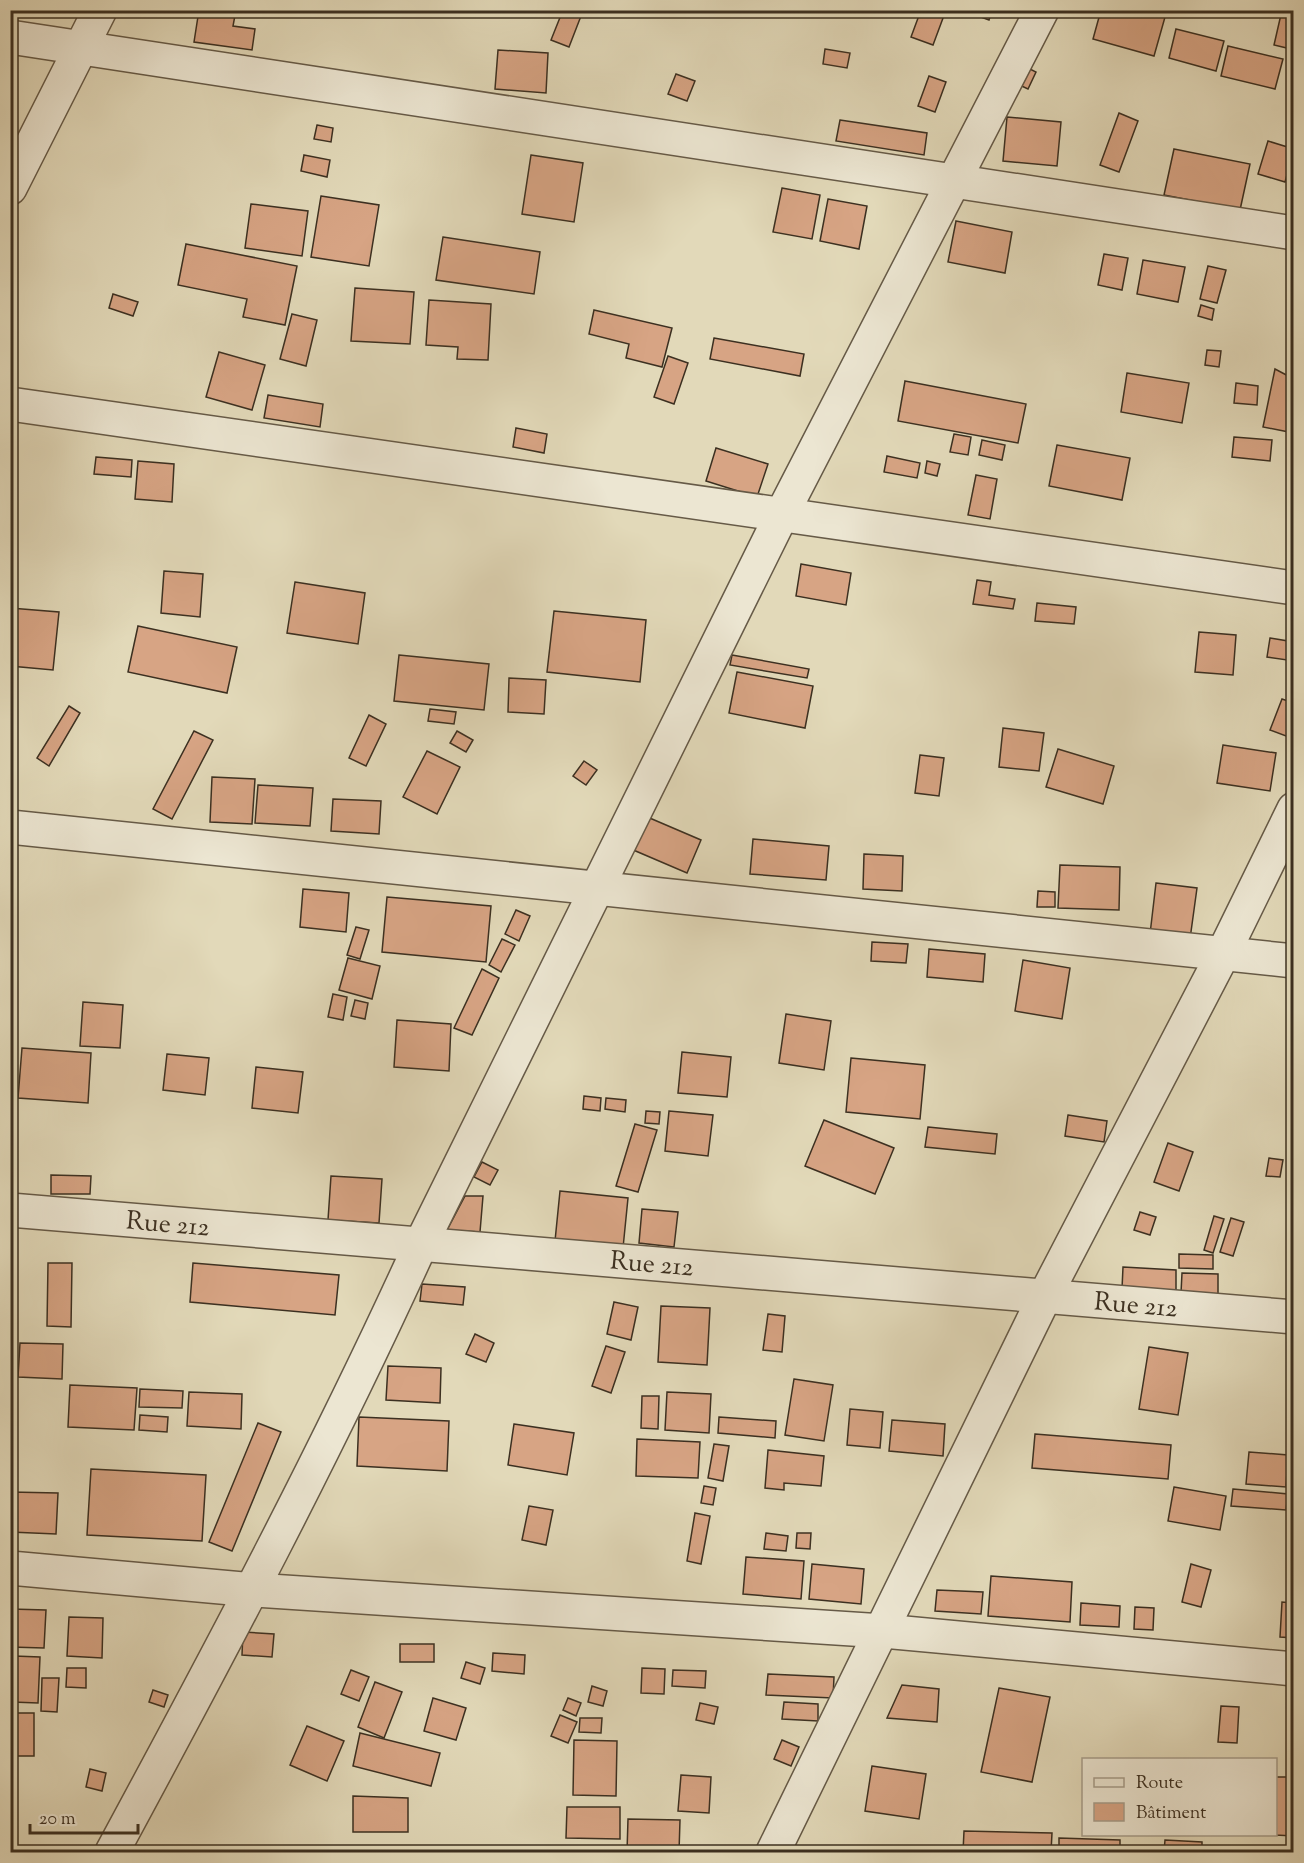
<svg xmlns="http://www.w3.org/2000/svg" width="1304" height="1863" font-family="'Sorts Mill Goudy',serif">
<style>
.building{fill:#d7a484;stroke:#3c3021;stroke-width:1.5}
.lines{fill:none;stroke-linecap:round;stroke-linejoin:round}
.minor-casing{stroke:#665a47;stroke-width:36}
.minor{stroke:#ece6d2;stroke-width:33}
.labels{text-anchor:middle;stroke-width:4.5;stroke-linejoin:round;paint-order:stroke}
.street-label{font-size:26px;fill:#3c3021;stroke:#ece6d2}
</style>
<rect width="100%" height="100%" fill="#e2d9b9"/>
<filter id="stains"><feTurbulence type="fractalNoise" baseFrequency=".00333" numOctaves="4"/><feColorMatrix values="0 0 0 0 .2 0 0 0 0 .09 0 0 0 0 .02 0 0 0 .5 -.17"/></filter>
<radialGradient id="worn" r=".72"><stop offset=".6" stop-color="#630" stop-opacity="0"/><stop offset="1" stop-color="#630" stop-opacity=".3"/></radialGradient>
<g class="building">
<path d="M199,10H236L233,26L255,29L252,50L194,42Z"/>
<path d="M563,10L581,16L569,47L551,40Z"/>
<path d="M921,10H946L933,45L911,37Z"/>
<path d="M962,10H992L989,20Z"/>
<path d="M1101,10H1167L1154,56L1093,39Z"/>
<path d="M1282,10H1294L1291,49L1274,45Z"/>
<path d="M1176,29L1224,41L1216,71L1169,58Z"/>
<path d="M1228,46L1283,59L1275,89L1221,76Z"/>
<path d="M825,49L850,53L847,68L823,64Z"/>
<path d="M498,50L548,53L546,93L495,89Z"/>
<path d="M1022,65L1036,72L1028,89L1013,82Z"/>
<path d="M676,74L695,81L687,101L668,94Z"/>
<path d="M929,76L946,82L935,112L918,106Z"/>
<path d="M1119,113L1138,121L1119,172L1100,165Z"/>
<path d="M1007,117L1061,122L1057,166L1003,161Z"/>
<path d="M840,120L927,133L924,155L836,141Z"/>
<path d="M317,125L333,128L331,142L314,139Z"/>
<path d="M1268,141L1294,149L1285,182L1258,174Z"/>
<path d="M1174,149L1250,164L1240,210L1164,195Z"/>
<path d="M304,155L330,160L327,177L301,171Z"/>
<path d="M531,155L583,163L574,222L522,214Z"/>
<path d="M782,188L820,195L812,239L773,232Z"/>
<path d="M321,196L379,205L369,266L311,257Z"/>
<path d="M828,199L867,206L859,249L820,241Z"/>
<path d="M251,204L308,211L302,256L245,248Z"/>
<path d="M956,221L1012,232L1005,273L948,262Z"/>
<path d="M443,237L540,252L534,294L436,280Z"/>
<path d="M186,244L297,266L285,325L243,317L247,299L178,285Z"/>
<path d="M1104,254L1128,258L1122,290L1098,285Z"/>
<path d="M1143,260L1185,267L1178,302L1137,294Z"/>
<path d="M1208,266L1226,270L1217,303L1200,299Z"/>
<path d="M355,288L414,292L410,344L351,341Z"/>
<path d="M113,294L138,302L133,316L109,308Z"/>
<path d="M429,300L491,304L488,360L457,359L458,347L426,345Z"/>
<path d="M1201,305L1214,309L1212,320L1198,316Z"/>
<path d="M594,310L672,328L662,367L626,358L629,344L589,334Z"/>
<path d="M292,314L317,320L306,366L280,359Z"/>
<path d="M714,338L804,354L800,376L710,359Z"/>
<path d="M1207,350L1221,351L1219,367L1205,365Z"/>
<path d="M219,352L265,365L252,410L206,397Z"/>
<path d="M668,356L688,363L674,404L654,397Z"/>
<path d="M1275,369L1294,379V433L1263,427Z"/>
<path d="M1127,373L1189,383L1182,423L1121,412Z"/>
<path d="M905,381L1026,404L1018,443L898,421Z"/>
<path d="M1236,383L1258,386L1257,405L1234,403Z"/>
<path d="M268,395L323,404L320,427L264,418Z"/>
<path d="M516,428L547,434L544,453L513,447Z"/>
<path d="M954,434L971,437L968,455L950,452Z"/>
<path d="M1234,437L1272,440L1270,461L1232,457Z"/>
<path d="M982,440L1005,445L1002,460L979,455Z"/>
<path d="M1057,445L1130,458L1122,500L1049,486Z"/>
<path d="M716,448L768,464L757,497L706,481Z"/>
<path d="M887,456L920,463L917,478L884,472Z"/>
<path d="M96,457L132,460L131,477L94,474Z"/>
<path d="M138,461L174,464L172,502L135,499Z"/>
<path d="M927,461L940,464L937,476L925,473Z"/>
<path d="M976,475L997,479L990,519L968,515Z"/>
<path d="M801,564L851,573L846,605L796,596Z"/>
<path d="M164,571L203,574L200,617L161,613Z"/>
<path d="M977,580L991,582L989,595L1015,599L1013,609L973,604Z"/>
<path d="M295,582L365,593L358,644L287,633Z"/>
<path d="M1037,603L1076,607L1074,624L1035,621Z"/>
<path d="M10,608L59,612L53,670L10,666Z"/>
<path d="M554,611L646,620L640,682L547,672Z"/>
<path d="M138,626L237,647L227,693L128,672Z"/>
<path d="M1199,632L1236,635L1233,675L1195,672Z"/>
<path d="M1270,638L1294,642V661L1267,657Z"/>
<path d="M399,655L489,664L484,710L394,701Z"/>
<path d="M732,655L809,669L807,678L730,665Z"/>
<path d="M737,672L813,686L805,728L729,713Z"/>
<path d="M509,678L546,680L544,714L508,712Z"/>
<path d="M1282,699L1294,703V739L1270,730Z"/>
<path d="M69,706L80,713L49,766L37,758Z"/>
<path d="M430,709L456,712L454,724L428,721Z"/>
<path d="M369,715L386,724L366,766L349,758Z"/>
<path d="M1003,728L1044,733L1039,771L999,767Z"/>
<path d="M194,731L213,740L172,819L153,809Z"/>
<path d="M457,731L473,740L466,752L450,743Z"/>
<path d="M1223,745L1276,753L1270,791L1217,783Z"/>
<path d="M1058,749L1114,766L1103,804L1046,787Z"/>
<path d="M427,751L460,767L437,814L403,797Z"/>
<path d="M920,755L944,758L939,796L915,793Z"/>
<path d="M584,761L597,770L586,785L573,776Z"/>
<path d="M212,777L255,779L252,824L210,822Z"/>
<path d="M258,785L313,788L310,826L255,823Z"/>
<path d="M333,799L381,801L379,834L331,831Z"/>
<path d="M645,816L701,840L687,873L631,849Z"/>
<path d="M753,839L829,846L826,880L750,874Z"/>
<path d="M864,854L903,856L902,891L863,889Z"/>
<path d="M1060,865L1120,867L1119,910L1058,908Z"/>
<path d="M1156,883L1197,888L1190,939L1150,934Z"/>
<path d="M303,889L349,893L346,932L300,927Z"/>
<path d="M1038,891L1055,892V907H1037Z"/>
<path d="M387,897L491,906L486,962L382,952Z"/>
<path d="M516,910L530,916L519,941L505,934Z"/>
<path d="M356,927L369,930L360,959L347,955Z"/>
<path d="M502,939L515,945L501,972L489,965Z"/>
<path d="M872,942L908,944L906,963L871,961Z"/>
<path d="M929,949L985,954L983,982L927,977Z"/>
<path d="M348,958L380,966L372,999L339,990Z"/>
<path d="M1023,960L1070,968L1062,1019L1015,1011Z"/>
<path d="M482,969L499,978L472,1035L454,1028Z"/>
<path d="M333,994L347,997L343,1020L328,1017Z"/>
<path d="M355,1000L368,1003L365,1019L351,1016Z"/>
<path d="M83,1002L123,1005L120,1048L80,1046Z"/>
<path d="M786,1014L831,1021L824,1070L779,1063Z"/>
<path d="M397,1020L451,1024L449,1071L394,1067Z"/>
<path d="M22,1048L91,1053L88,1103L18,1098Z"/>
<path d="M682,1052L731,1057L727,1097L678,1093Z"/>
<path d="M167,1054L209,1058L205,1095L163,1090Z"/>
<path d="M851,1058L925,1065L920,1119L846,1112Z"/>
<path d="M256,1067L303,1072L298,1113L252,1108Z"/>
<path d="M584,1096L601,1098L600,1111L583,1109Z"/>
<path d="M606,1098L626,1100L625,1112L605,1109Z"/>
<path d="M646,1111L660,1112L659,1124L645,1123Z"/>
<path d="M669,1111L713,1115L708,1156L665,1151Z"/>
<path d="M1068,1115L1107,1121L1104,1142L1065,1136Z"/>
<path d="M824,1120L894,1148L875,1194L805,1166Z"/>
<path d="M635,1124L657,1130L638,1192L616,1186Z"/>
<path d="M928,1127L997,1134L995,1154L925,1147Z"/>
<path d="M1168,1143L1193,1152L1179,1191L1154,1182Z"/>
<path d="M1269,1158L1283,1160L1280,1177L1266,1176Z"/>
<path d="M482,1162L498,1170L490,1185L474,1177Z"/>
<path d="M51,1175L91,1176L90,1194H51Z"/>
<path d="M331,1176L382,1179L379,1223L328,1220Z"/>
<path d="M560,1191L628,1198L623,1248L555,1241Z"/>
<path d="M465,1196H483L480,1232L447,1230Z"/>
<path d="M642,1209L678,1212L674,1247L639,1243Z"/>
<path d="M1140,1212L1156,1217L1150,1235L1134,1230Z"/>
<path d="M1214,1216L1224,1219L1213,1253L1204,1250Z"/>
<path d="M1231,1218L1244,1222L1233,1256L1220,1252Z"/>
<path d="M1179,1254L1213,1255V1269L1179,1268Z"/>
<path d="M48,1263H72L71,1327L47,1326Z"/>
<path d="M193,1263L339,1275L335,1315L190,1302Z"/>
<path d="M1123,1267L1176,1270V1291L1122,1289Z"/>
<path d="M1182,1273L1218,1274V1295L1181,1293Z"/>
<path d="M422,1284L465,1287L463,1305L420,1301Z"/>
<path d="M614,1302L638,1307L631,1340L607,1334Z"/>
<path d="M661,1306L710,1308L707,1365L658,1362Z"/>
<path d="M768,1314L785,1316L782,1352L763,1350Z"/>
<path d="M475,1334L494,1343L486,1362L466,1354Z"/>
<path d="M20,1343L63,1344L62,1379L18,1377Z"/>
<path d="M606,1346L625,1352L611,1393L592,1386Z"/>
<path d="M1149,1347L1188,1353L1178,1415L1139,1409Z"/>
<path d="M388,1366L441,1368L440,1403L386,1400Z"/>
<path d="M794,1379L833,1385L824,1441L785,1435Z"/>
<path d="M70,1385L137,1388L134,1430L68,1427Z"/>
<path d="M140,1389L183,1391L182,1408L139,1407Z"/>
<path d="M189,1392L242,1394L241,1429L187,1426Z"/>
<path d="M667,1392L711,1394L709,1433L665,1430Z"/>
<path d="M642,1396H659L658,1429L641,1428Z"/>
<path d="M850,1409L883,1412L880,1448L847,1445Z"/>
<path d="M140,1415L168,1417L167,1432L139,1430Z"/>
<path d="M359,1417L449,1421L447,1471L357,1466Z"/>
<path d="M719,1417L776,1421L775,1438L718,1433Z"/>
<path d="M892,1420L945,1424L943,1456L889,1451Z"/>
<path d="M258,1423L281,1432L232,1551L209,1542Z"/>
<path d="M514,1424L574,1433L567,1475L508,1465Z"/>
<path d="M1035,1434L1171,1445L1168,1479L1032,1468Z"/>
<path d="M637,1439L700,1442L698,1478L636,1476Z"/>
<path d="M714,1444L729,1446L723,1481L708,1478Z"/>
<path d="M768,1450L824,1456L821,1486L784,1483V1490L765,1488Z"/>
<path d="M1249,1452L1288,1455L1286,1487L1246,1484Z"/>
<path d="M91,1469L206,1475L202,1541L87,1535Z"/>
<path d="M704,1486L716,1488L713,1505L701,1503Z"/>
<path d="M1174,1487L1226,1496L1220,1530L1168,1521Z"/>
<path d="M1233,1489L1288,1494L1286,1510L1231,1506Z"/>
<path d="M10,1492L58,1493L56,1534L10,1532Z"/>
<path d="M529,1506L553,1510L546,1545L522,1540Z"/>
<path d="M695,1513L710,1516L701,1564L687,1561Z"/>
<path d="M766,1533L788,1536L786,1551L764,1549Z"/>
<path d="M797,1533H811L810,1549L796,1548Z"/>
<path d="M746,1557L804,1561L801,1599L743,1594Z"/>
<path d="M812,1564L864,1569L861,1604L809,1599Z"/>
<path d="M1191,1564L1211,1570L1201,1607L1182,1602Z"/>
<path d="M991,1576L1072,1582L1070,1622L988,1616Z"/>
<path d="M1293,1585L1294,1638L1280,1637L1282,1602L1293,1603Z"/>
<path d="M937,1590L983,1592L981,1614L935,1611Z"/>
<path d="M1081,1603L1120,1606L1119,1627L1080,1625Z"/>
<path d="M1135,1607L1154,1608L1153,1630L1134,1629Z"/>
<path d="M10,1609L46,1610L44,1648L10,1647Z"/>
<path d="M69,1617L103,1618L102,1658L67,1656Z"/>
<path d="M243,1632L274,1634L272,1657L242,1655Z"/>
<rect x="400" y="1644" width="34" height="18"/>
<path d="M493,1653L525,1655L524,1674L492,1671Z"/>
<path d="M14,1656L40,1657L38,1703L12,1702Z"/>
<path d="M466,1662L485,1668L480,1684L461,1678Z"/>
<path d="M67,1668H86V1688L66,1687Z"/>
<path d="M642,1668L665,1669L664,1694L641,1693Z"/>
<path d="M351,1670L369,1677L359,1701L341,1694Z"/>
<path d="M673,1670L706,1671L705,1688L672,1686Z"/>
<path d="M768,1674L834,1677L833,1698L766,1695Z"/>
<path d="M42,1678H59L57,1712L41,1711Z"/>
<path d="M375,1682L402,1692L384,1738L358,1727Z"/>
<path d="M902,1685L939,1689L937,1722L887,1718Z"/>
<path d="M592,1686L607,1691L603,1706L588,1702Z"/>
<path d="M999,1688L1050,1697L1032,1782L981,1772Z"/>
<path d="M153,1690L168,1695L164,1707L149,1702Z"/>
<path d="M433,1698L466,1708L456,1740L424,1731Z"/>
<path d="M568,1698L581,1703L576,1716L563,1710Z"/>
<path d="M784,1702L818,1704V1721L782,1719Z"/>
<path d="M700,1703L718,1707L714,1724L696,1720Z"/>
<path d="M1221,1706L1239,1707L1237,1743L1218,1742Z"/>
<rect x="10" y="1713" width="24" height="43"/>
<path d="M560,1715L577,1722L568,1743L551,1736Z"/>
<path d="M580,1718H602L601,1733L579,1732Z"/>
<path d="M307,1726L344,1741L327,1781L290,1765Z"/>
<path d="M360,1733L440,1753L431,1786L353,1766Z"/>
<path d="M574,1740L617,1741L616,1796L573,1795Z"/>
<path d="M782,1740L799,1747L791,1766L774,1759Z"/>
<path d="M872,1766L926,1774L919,1819L865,1811Z"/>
<path d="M90,1769L106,1773L102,1791L86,1787Z"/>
<path d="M681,1775L711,1777L709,1813L678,1811Z"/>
<path d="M1276,1777H1294V1836L1256,1834H1276Z"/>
<path d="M353,1796L408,1798V1832H353Z"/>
<path d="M567,1807H620V1839L566,1838Z"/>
<path d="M628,1819L680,1820L679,1852H627Z"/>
<path d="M964,1831L1052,1833L1051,1852H963Z"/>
<path d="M1059,1838L1120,1840V1852H1059Z"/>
<path d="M1165,1840L1202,1842V1852H1164Z"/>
<path d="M1212,1850L1260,1852H1212Z"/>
</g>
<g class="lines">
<g class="minor-casing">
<g id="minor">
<path d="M10,37L1294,233"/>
<path d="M10,188L100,10"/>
<path d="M10,404L1294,588"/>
<path d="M10,827L1294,961"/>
<path d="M10,1210L1294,1317"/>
<path d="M10,1568L254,1590L883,1631L1294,1669"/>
<path d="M112,1852C220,1652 327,1451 421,1244L782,514L1042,10"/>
<path d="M773,1852L1045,1296L1223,954L1294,809"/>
</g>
</g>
<use href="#minor" class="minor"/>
</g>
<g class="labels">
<g class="street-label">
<text transform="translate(168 1223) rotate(5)" y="9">Rue 212</text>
<text transform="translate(652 1263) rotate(5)" y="9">Rue 212</text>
<text transform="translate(1136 1304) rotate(5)" y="9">Rue 212</text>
</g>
</g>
<rect width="1304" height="1863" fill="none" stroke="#e2d9b9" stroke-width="36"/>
<rect x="12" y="12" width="1280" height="1839" fill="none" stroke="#3c3021" stroke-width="3"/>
<rect x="18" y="18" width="1268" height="1827" fill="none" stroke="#3c3021" stroke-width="1.5"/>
<rect x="1082" y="1758" width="195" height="78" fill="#ece6d2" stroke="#a69d8b" stroke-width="1.5"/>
<rect x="1094" y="1778" width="30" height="9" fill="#ece6d2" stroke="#a69d8b" stroke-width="1.5"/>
<text x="1136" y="1788" font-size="18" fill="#3c3021">Route</text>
<rect x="1094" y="1803" width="30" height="18" fill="#d7a484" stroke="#a69d8b" stroke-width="1.5"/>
<text x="1136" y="1818" font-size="18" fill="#3c3021">Bâtiment</text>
<path d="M30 1824v9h108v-9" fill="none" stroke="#3c3021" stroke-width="3"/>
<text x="39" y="1824" font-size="18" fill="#3c3021" stroke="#ece6d2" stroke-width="4.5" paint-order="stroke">20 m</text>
<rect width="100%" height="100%" filter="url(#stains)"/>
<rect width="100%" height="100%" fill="url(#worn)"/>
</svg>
